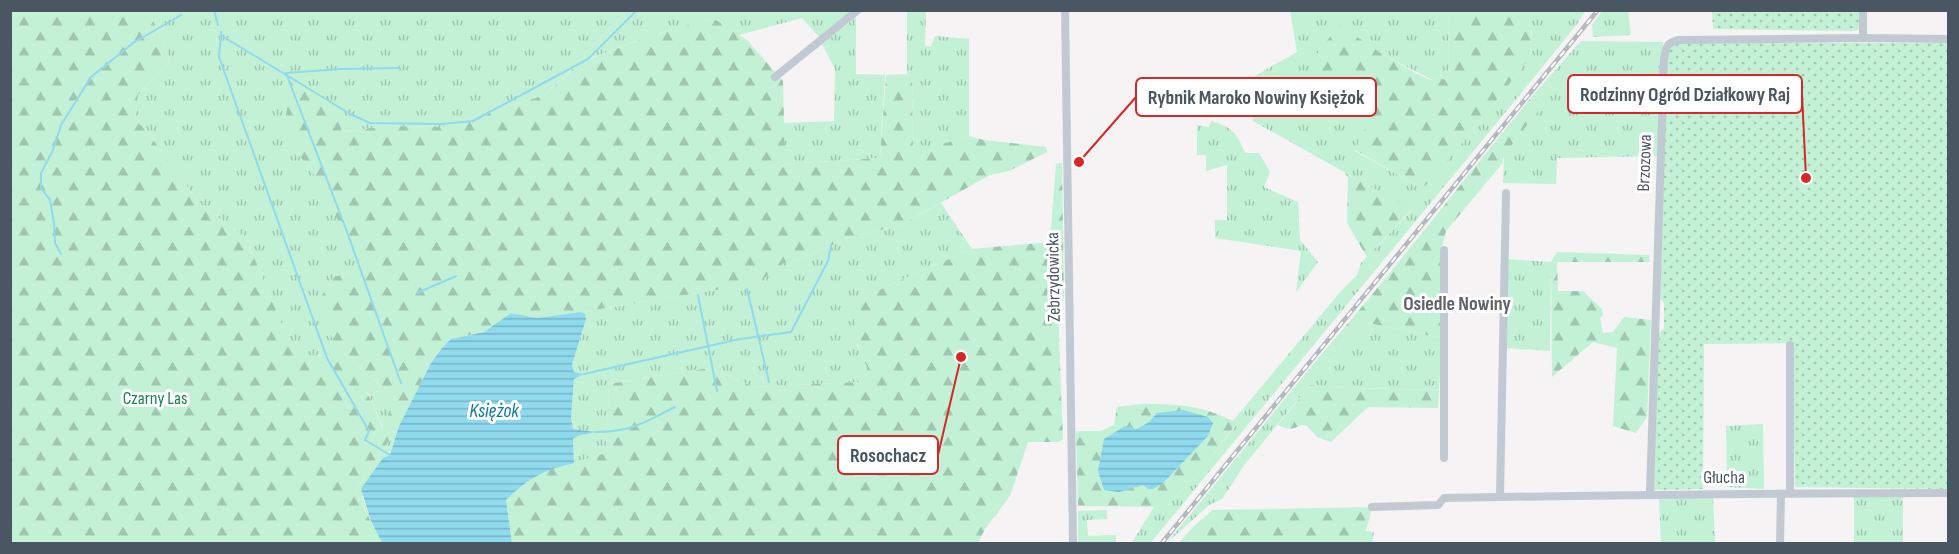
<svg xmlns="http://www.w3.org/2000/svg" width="1959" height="554" font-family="'Sofia Sans Condensed',sans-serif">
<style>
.grass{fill:url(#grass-tufts)}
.forest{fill:url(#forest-firs)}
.garden{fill:url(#garden-dots)}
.water{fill:url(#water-rules)}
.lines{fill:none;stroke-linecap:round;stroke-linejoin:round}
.stream{stroke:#90daee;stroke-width:2}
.minor{stroke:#c1cad2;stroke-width:8}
.rail-casing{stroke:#b5b8bd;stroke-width:4.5}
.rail{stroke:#fff;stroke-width:2;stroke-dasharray:7;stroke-linecap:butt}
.labels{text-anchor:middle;stroke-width:6;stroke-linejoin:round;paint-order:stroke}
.street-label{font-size:18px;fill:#4a5661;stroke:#fff}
.park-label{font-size:18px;fill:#17864f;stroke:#fff}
.neighbourhood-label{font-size:20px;font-weight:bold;fill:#5f6368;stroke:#fff}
.water-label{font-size:20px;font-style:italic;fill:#0c7c9b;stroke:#fff}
.leader{fill:none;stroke:#d62828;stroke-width:2}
.callout-dot{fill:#d62828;stroke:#fff;stroke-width:2}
.callout{fill:#fff;stroke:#d62828;stroke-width:2}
.callout-label{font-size:20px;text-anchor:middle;font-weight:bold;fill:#4a5661}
</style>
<defs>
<pattern id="grass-tufts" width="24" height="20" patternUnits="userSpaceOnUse" patternTransform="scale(1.5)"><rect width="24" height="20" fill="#c3f1d5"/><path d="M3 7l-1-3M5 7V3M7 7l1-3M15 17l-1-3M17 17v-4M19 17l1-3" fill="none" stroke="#a0c6b0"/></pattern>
<pattern id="forest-firs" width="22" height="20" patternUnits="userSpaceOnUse" patternTransform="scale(1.5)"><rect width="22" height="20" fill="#c3f1d5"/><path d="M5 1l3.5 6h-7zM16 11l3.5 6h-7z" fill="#a0c6b0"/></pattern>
<pattern id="garden-dots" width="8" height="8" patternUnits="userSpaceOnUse" patternTransform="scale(1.5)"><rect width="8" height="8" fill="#c3f1d5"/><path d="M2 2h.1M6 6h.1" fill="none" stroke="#a0c6b0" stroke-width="1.8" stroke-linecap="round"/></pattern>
<pattern id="water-rules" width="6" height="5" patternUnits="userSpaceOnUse" patternTransform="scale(1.5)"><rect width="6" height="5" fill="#90daee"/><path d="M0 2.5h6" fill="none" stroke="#78b4c4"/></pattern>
</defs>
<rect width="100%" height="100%" fill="#f5f3f3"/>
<g class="grass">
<path d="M1399,10L1449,11L1448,80L1438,78L1432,80L1384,55L1320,88L1372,113L1355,151L1418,186H1425L1483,118L1530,57L1532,24L1522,19L1515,11H1585L1577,24L1536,75L1153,540L1150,543L1131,544L1154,507H1166L1205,465L1237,424L1233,421L1341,291L1357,275L1361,263L1412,210L1253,121L1244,82L1297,52L1290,11Z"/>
<path d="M149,11H851L819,37L802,18L739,35L713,18L651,36L588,59L576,65L545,95L443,127L386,126L342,132L296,151L316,176L333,209L367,257L352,272L333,277L336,348L397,399L384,430L368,393L320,355L296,359L246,238L200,204L146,130L135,120L138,95L170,60Z"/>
<path d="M907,11H926L925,46L931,47L935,36L969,39V136L913,154L912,74H907Z"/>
<path d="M1602,11H1628L1631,35L1593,37L1592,25Z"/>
<path d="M856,17V74L885,75L880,158L784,164V123L834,121L835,69L822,44Z"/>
<path d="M1581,41L1663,42L1657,156L1557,158L1556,184L1503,183L1504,155L1544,103L1534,94Z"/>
<path d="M1211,121C1232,127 1237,133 1245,153H1259L1270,172L1264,187L1298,202L1300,240L1318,262L1296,292L1301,251L1215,238V220H1227V165L1206,171V155H1197V125L1209,127Z"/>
<path d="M941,203L972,249L885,287L861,301L857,345L869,371L859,382L754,387L709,368L609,384L606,453L574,463L573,439L578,436L593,432L573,429L571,418L574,379L582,374L574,372L572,365L586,319L582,312L757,283L782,264L807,256L853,236L901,225Z"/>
<path d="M1507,259L1551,262L1550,351L1505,348Z"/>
<path d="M1368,323L1442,338L1439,390L1348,388L1310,385L1245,464L1222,499L1209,505L1166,544L1320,356L1332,359Z"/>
<path d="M1763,424L1764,489L1727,487L1726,426Z"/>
<path d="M399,426L390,455L362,496L371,521L355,491Z"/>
<path d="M1854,493L1903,495V543L1854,544Z"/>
<path d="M1713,497L1715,543H1661L1659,498Z"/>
<path d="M1107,510V519L1087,520L1088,536L1116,535V543H1078V511Z"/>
</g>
<g class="forest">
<path d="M10,11H149L170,60L138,95L135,120L146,130L200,204L246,238L296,358C303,358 312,355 319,356C357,358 371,400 383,429L397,399L336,348L318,302L333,277L352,272L367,257L349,247L333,209L316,177L296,151L286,116L291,82L335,107L342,132L386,126L443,127L545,95L579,63L653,35L713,18L748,41L783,81L785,164L880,158L886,75L912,74L913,153L969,136L984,140L1046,147L1047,152L1009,171L990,175L901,225L853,236L807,256L782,264L758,283L582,312L537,318L511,313L484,332L451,339L442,348L431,363L399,426L355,491L382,543H11Z"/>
<path d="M1449,11H1515L1522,19L1532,23L1530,57L1483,118L1430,181L1425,186H1418L1355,150L1372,113L1320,88L1312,75L1317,54L1339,25L1384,55L1419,75L1431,80L1438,78L1448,80Z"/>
<path d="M1534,94L1544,103L1504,155L1502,164L1446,231L1442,246V338L1368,323L1332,359L1320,356C1394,271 1462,181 1534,94Z"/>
<path d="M1062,163L1064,298L1058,310L1063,440L1058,442H1028L1010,496L985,529L978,543H512L506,500L526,481L550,469L606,453L609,384L709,368L754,387L859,382L869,371C856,342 849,332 861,301L885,287L972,249L1050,242L1056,164Z"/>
<path d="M1345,173L1412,209L1367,257L1347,223L1348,178Z"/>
<path d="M1557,252L1649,255L1650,262H1557L1558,291H1583L1602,309L1603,315L1600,318L1603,333L1613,332L1624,317L1651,320L1647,417L1636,433L1613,426L1617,348L1593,342L1552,377L1551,262Z"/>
<path d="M1310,385L1348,388L1439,390L1438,408L1368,407L1331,442L1317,437L1307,426L1302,425C1294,429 1287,430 1278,425Z"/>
<path d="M1141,404C1180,404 1202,405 1237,423L1205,465L1166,507L1078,506L1076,431H1101L1114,425L1117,407Z"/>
<path d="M1372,507L1366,531L1374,532L1372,543L1178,544L1194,526L1213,510Z"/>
</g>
<g class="garden">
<path d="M1712,11H1859V29L1856,31L1713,29Z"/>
<path d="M1682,43H1948V489L1795,487L1792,343L1704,344L1703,489L1652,490L1656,336L1664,328V303L1659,297L1666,58C1670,49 1672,44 1682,43Z"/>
</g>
<g class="water">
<path d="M581,312L585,314L586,319L572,365L574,372L584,374L574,379L571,418L573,429L595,432L578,436L573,439L574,463C542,471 530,477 506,500L512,543H382L371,521L361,489L383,458L390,455L399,426L431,363L442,348L451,339L484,332L511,313L537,318Z"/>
<path d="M1183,410L1208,417L1213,423L1208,436L1163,483L1153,489H1148L1143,485L1119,492L1104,490L1098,471L1104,439L1125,426L1137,429L1149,422L1157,413Z"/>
</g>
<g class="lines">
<g class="stream">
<path d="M214,10L218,25"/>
<path d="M221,32C222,38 219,49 219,57L327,358L369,431L365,440L390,455"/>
<path d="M222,36L352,115L370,123L441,124L473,121L588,59L637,10"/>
<path d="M399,68L340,69L286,73L346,229L401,383"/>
<path d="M61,254L55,243L54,223L50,200L41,188V173L53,150L61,125L91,77L133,43L181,15"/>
<path d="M747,289L769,382"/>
<path d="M417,293L456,276"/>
<path d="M698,295L717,391"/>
<path d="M584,374L740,339L791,332L828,261L831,246"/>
<path d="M595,432C632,432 643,423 675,407"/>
</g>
<g class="minor">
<path d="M1065,10L1073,544"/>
<path d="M1863,38V10"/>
<path d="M775,77L858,10"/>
<path d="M1444,250V458"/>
<path d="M1790,345V493"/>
<path d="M1650,493L1664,59C1666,47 1667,42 1679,40L1863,38L1948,39"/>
<path d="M1500,496L1506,193"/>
<path d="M1372,507L1438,505L1444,498C1612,495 1780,493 1948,493"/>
<path d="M1780,544L1781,494"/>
</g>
<g class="rail-casing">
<path id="rail" d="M1161,544L1598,10"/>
</g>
<use href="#rail" class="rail"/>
</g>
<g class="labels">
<g class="street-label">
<text transform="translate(1644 163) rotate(-88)" y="6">Brzozowa</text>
<text transform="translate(1053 277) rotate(-91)" y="6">Zebrzydowicka</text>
<text x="1724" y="483">Głucha</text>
</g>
<g class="park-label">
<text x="155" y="404">Czarny Las</text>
</g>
<g class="neighbourhood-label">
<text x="1457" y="310">Osiedle Nowiny</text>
</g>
<g class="water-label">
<text x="494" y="417">Księżok</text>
</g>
</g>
<path class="leader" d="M1806 178L1802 94M1079 162L1136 97M961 357L938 455"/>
<g class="callout-dot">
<circle cx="1806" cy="178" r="6"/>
<circle cx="1079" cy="162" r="6"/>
<circle cx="961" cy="357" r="6"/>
</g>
<g class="callout">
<rect x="1568" y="75" width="234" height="38" rx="6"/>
<rect x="1136" y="78" width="240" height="38" rx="6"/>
<rect x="838" y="436" width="100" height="38" rx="6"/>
</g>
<g class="callout-label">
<text x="1685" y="101">Rodzinny Ogród Działkowy Raj</text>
<text x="1256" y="104">Rybnik Maroko Nowiny Księżok</text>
<text x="888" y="462">Rosochacz</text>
</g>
<rect width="1959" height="554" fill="none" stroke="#4a5661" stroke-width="24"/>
</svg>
